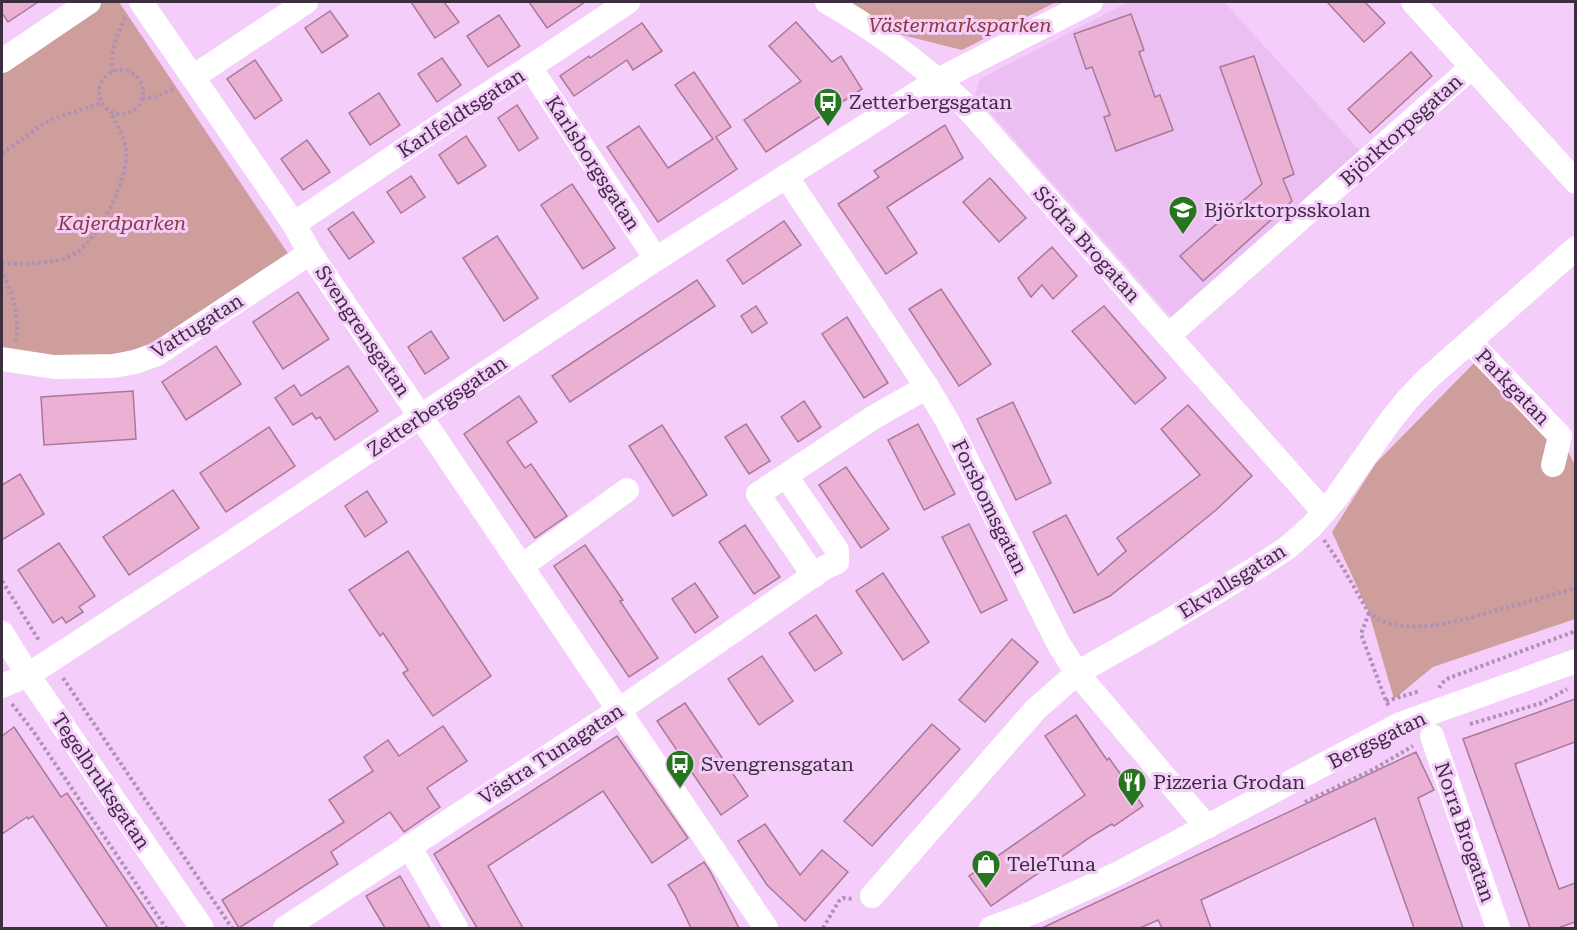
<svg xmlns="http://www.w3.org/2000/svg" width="1577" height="930" font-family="'Roboto Serif',serif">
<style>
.built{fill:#ebbff2}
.green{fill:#ce9e9c}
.building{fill:#ebb1d4;stroke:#aa7897;stroke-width:1.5}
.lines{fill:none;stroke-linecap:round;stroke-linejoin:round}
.path{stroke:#af91b4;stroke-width:4;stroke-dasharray:3 3;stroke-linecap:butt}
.minor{stroke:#fff;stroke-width:24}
.labels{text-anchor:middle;stroke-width:6;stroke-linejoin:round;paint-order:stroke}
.park-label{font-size:20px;font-style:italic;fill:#8b3a3b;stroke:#f5cdfb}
.poi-label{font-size:20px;fill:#3c2d3f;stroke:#f5cdfb;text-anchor:start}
.street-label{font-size:20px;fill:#3c2d3f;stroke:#f5cdfb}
</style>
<rect width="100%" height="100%" fill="#f5cdfb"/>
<path class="built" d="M1128,2H1224L1361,152L1173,319L975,95L980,79Z"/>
<g class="green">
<path d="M102,2H119L289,255L156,344L104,357L50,359L2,351V68Z"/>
<path d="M842,2H1056L962,50L898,34Z"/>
<path d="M1474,363L1560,436L1575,465V619L1433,667L1394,699L1369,613L1332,532L1376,463Z"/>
</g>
<g class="building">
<path d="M2,2H38L8,22L2,13Z"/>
<path d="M411,2H444L459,22L435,38Z"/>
<path d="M529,2H585L547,28Z"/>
<path d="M1327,2H1365L1385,23L1364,42Z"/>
<path d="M330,11L348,36L322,53L305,28Z"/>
<path d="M1131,14L1144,50L1139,52L1155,97L1160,95L1173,130L1116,151L1104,117L1110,115L1092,67L1086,69L1074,34Z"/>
<path d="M499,15L520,46L488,67L467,36Z"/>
<path d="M796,22L832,62L841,56L862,89L766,152L744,120L801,81L769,46Z"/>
<path d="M642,23L662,51L633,70L627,60L574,96L560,76L589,56L590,58Z"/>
<path d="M1411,52L1432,76L1370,133L1348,109Z"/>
<path d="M1254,56L1294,174L1283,179L1292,201L1203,281L1180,256L1262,184L1220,67Z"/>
<path d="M442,58L461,85L437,102L418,74Z"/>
<path d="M255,60L282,100L255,119L227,79Z"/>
<path d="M694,72L731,127L716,137L737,169L658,222L607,147L639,126L668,168L713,139L675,85Z"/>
<path d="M379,93L400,125L370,145L349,113Z"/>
<path d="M517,105L538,138L519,151L498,118Z"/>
<path d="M945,125L963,158L887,207L917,253L886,274L838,204L879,177L874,171Z"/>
<path d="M466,136L486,166L458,184L439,155Z"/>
<path d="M307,140L330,172L303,190L281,159Z"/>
<path d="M411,176L425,197L401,213L387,192Z"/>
<path d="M990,178L1026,218L999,242L963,202Z"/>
<path d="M572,184L615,248L583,269L541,205Z"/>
<path d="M353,212L374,242L349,259L328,229Z"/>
<path d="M784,221L801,245L743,284L727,260Z"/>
<path d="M497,236L538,298L504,321L463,258Z"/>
<path d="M1052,247L1077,276L1053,299L1042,285L1031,297L1018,278Z"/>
<path d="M697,280L715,306L570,402L552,376Z"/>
<path d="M941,289L991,364L959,386L909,309Z"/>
<path d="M298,292L329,339L283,369L253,322Z"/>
<path d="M756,306L767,323L752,333L741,316Z"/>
<path d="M1104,306L1166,378L1135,404L1072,331Z"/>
<path d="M847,317L888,383L864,398L822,334Z"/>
<path d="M431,331L449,358L425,374L408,347Z"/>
<path d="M216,346L241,384L186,420L162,382Z"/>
<path d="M348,366L378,411L335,440L320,417L316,419L312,413L293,425L275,398L294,385L301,396Z"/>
<path d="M133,391L136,439L44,445L41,397Z"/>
<path d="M519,396L537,422L507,442L525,468L531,464L567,516L535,538L464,434Z"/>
<path d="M804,401L821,427L798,442L781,417Z"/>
<path d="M1013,402L1051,483L1016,500L977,419Z"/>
<path d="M1188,405L1252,476L1216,510L1110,596L1074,613L1033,532L1066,515L1098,575L1126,551L1117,538L1200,475L1161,429Z"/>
<path d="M746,424L770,461L749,474L725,437Z"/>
<path d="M918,424L955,494L924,510L888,440Z"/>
<path d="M662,425L707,495L673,516L629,446Z"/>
<path d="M269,427L295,466L226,512L200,473Z"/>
<path d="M846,467L889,529L861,548L819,485Z"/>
<path d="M20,474L44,514L2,540V485Z"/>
<path d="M173,490L199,528L129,575L103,537Z"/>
<path d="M367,491L387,522L365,537L345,506Z"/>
<path d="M969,524L1007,600L981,613L942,537Z"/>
<path d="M745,525L780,577L754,594L719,542Z"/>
<path d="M59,543L95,596L79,607L83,612L66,623L62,617L53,623L18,570Z"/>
<path d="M585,545L623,600L620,601L658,658L629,677L554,566Z"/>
<path d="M408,551L491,676L433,716L403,673L408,670L383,633L380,636L349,590Z"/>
<path d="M883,573L929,642L903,660L856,591Z"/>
<path d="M695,583L718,617L695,633L672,599Z"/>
<path d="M816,615L842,653L815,671L789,633Z"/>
<path d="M1012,639L1038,662L985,722L959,700Z"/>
<path d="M762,656L793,701L759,725L728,679Z"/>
<path d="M1575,699V742L1515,764L1559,889L1575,883V922L1558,928H1530L1463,739Z"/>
<path d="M685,703L748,796L721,815L657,721Z"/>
<path d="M1076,715L1107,760L1109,758L1143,806L1114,826L1112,824L1092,836L991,906L969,876L1085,795L1045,736Z"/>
<path d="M932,724L960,749L872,846L844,821Z"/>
<path d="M443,726L467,761L427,788L440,807L404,832L390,812L331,852L338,864L239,928L222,900L344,822L329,800L373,771L364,757L388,740L399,756Z"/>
<path d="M14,727L61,797L67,793L158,928H108L33,816L28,819L27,817L2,834V736Z"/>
<path d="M617,736L688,838L652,863L603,791L488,866L523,928H477L434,854Z"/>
<path d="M1416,752L1434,790L1418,798L1463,928H1414L1375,818L1201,900L1211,928H1162L1158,920L1140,928H1042Z"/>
<path d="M765,824L800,875L822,850L848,872L805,921L767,885L738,841Z"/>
<path d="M704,862L710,871L739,928H691L675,895L668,885Z"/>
<path d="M400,876L430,928H385L366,896Z"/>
</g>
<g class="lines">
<g class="path">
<circle cx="121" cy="92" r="22"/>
<path d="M113,72C109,52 118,34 126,16"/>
<path d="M142,99L156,97L175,88"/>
<path d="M2,154L43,124L54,118L102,103"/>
<path d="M2,264C22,263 57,265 74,254C99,240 129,178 126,150C124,136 117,124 110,112"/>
<path d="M2,269C10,292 22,316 15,341"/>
<path d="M1324,540L1343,568L1369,613C1404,641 1466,619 1504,608C1528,602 1552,595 1576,588"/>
<path d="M2,581L40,642"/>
<path d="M1369,613L1361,634L1386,701L1390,708"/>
<path d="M63,678L232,928"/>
<path d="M1439,688L1442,683L1449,678L1576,631"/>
<path d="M1386,701L1420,691"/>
<path d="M12,704L33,731L166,928"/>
<path d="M1470,724L1542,703L1567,689"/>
<path d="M1305,802L1374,769L1413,746"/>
<path d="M823,928L839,901L843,898L853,899"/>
</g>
<g class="minor">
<path d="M141,2L294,224L310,253L766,928"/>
<path d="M827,2C876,30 919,62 961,101L1324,512"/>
<path d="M1413,2L1576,182"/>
<path d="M2,61L89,2"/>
<path d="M530,67L656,259"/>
<path d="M193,77L306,2"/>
<path d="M786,176L927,387L948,422L1058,643L1077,673L1207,827"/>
<path d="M294,224L457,114L530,67L628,2"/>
<path d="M1169,335L1472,67"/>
<path d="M1470,342L1560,436L1553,465"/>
<path d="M2,359L54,367L113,366L135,362L157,354L310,253"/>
<path d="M522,566L627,490"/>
<path d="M814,576L758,494L874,417L927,387"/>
<path d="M2,633L28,675L202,928"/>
<path d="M2,686L28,675L234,541L656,259L938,80L1091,2"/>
<path d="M1432,736L1498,928"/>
<path d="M409,846L456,928"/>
<path d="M872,896L1036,709L1077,673L1162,625L1258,567L1287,548L1312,526L1336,498L1388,424L1407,400L1426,380L1576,248"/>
<path d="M285,928L619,710L824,568L837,562V550L786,476"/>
<path d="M991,928L1034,912L1117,874L1400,724L1576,661"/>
</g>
</g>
<defs>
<g id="bus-pin" transform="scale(1.5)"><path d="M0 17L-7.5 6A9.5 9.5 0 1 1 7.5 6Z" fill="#26761f" stroke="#f5cdfb"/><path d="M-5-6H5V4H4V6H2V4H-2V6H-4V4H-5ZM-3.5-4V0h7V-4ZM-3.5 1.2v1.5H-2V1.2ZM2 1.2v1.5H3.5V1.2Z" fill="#fff"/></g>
<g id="school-pin" transform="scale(1.5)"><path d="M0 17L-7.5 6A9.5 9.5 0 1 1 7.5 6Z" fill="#26761f" stroke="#f5cdfb"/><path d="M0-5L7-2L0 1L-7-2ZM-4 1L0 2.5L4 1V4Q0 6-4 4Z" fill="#fff"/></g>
<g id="restaurant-pin" transform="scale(1.5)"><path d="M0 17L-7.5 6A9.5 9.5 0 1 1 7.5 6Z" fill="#26761f" stroke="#f5cdfb"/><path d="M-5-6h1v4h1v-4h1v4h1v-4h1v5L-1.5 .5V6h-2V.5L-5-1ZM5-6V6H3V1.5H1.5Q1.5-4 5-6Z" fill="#fff"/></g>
<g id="shop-pin" transform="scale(1.5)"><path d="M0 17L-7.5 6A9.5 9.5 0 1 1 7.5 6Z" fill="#26761f" stroke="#f5cdfb"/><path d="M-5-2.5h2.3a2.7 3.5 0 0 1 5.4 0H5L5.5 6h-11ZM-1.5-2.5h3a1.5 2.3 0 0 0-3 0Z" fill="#fff"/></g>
</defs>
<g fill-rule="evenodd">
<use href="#bus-pin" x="828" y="102"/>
<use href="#school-pin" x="1183" y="210"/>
<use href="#bus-pin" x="680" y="764"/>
<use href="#restaurant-pin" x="1132" y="782"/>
<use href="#shop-pin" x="986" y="864"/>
</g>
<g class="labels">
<g class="park-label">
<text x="960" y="32">Västermarksparken</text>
<text x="122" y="230">Kajerdparken</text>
</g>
<g class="poi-label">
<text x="849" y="109">Zetterbergsgatan</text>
<text x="1204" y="217">Björktorpsskolan</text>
<text x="701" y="771">Svengrensgatan</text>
<text x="1153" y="789">Pizzeria Grodan</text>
<text x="1007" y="871">TeleTuna</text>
</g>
<g class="street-label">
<text transform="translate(461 113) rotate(-33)" y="7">Karlfeldtsgatan</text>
<text transform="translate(1401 130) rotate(-42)" y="7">Björktorpsgatan</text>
<text transform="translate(593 163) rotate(57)" y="7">Karlsborgsgatan</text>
<text transform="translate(1087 244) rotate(48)" y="7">Södra Brogatan</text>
<text transform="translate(197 326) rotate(-32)" y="7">Vattugatan</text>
<text transform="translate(363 331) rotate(56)" y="7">Svengrensgatan</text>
<text transform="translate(1513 387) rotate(46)" y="7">Parkgatan</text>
<text transform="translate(437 406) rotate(-34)" y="7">Zetterbergsgatan</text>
<text transform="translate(990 507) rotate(64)" y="7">Forsbomsgatan</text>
<text transform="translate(1232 581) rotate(-32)" y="7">Ekvallsgatan</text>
<text transform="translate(1377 740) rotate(-26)" y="7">Bergsgatan</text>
<text transform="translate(551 754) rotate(-33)" y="7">Västra Tunagatan</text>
<text transform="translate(101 781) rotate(56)" y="7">Tegelbruksgatan</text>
<text transform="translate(1465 832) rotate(71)" y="7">Norra Brogatan</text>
</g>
</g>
<rect width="1577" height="930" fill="none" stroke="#3c2d3f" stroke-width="6"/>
</svg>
